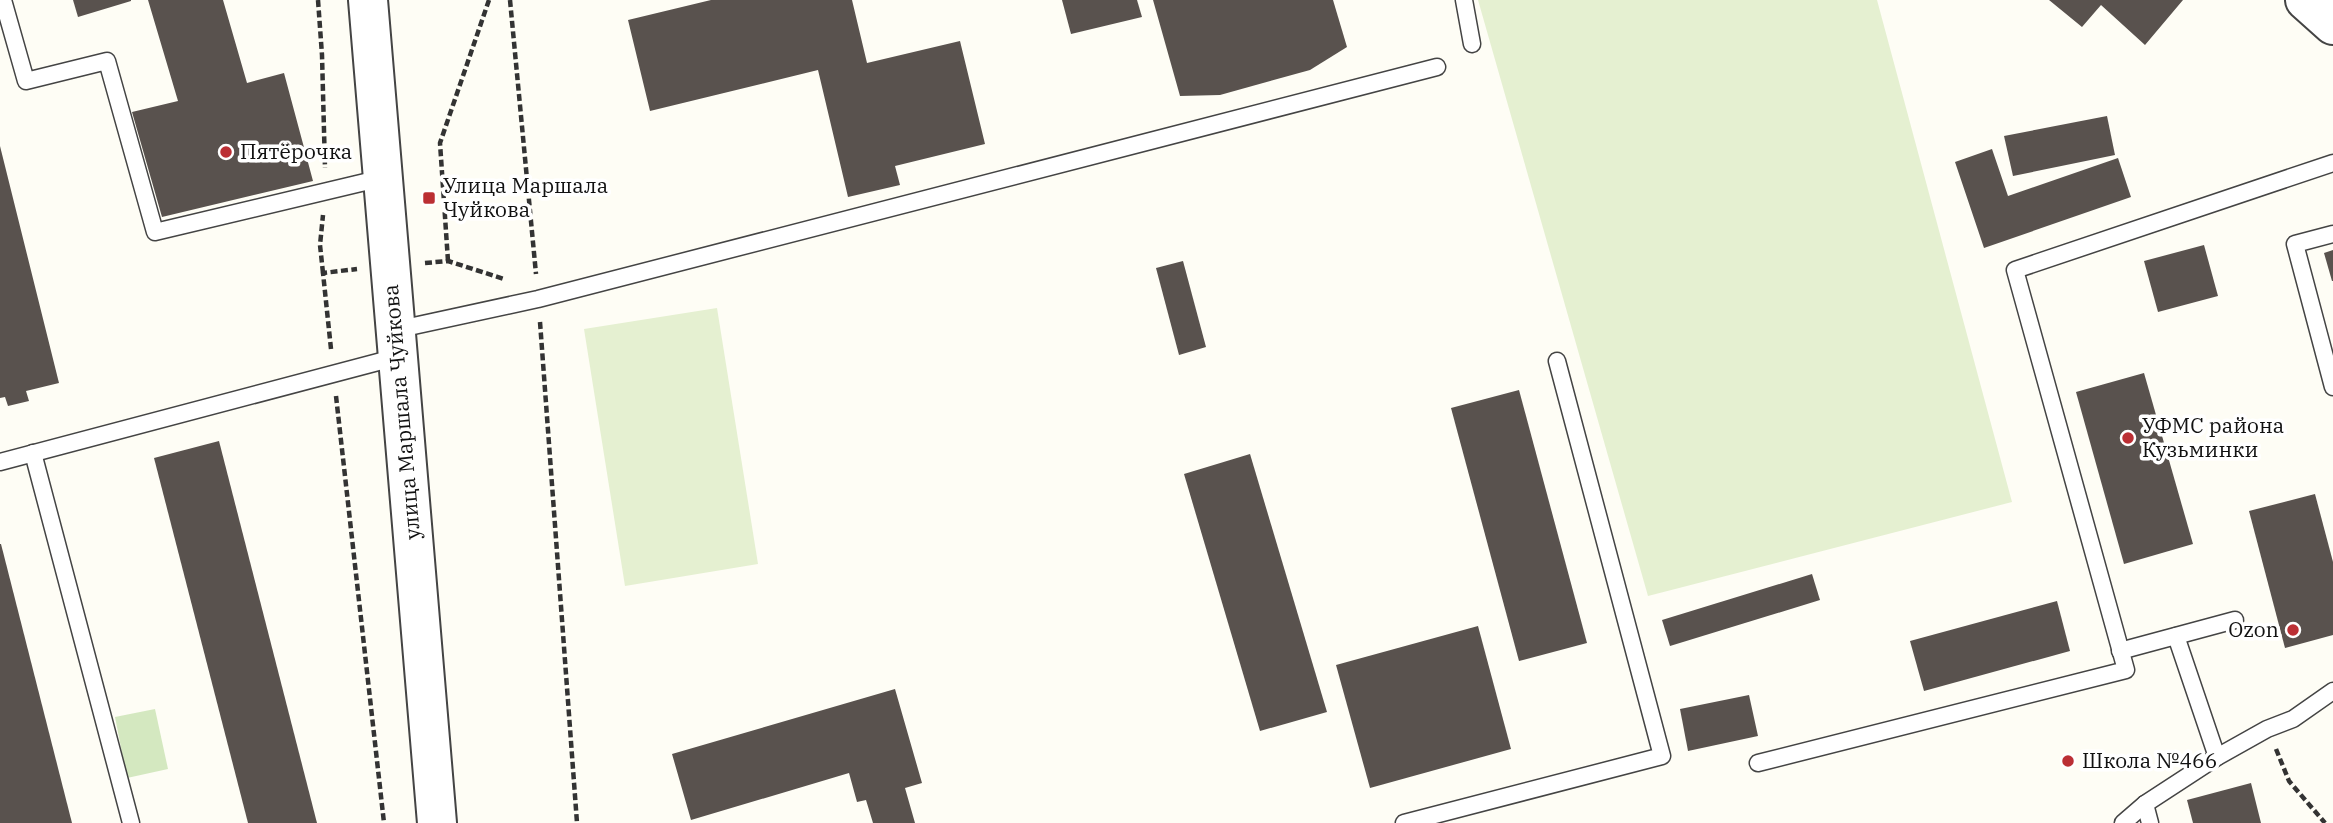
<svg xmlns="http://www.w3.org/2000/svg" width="2333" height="823" font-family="'IBM Plex Serif',serif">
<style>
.green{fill:#d4e8c0}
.pitch{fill:#e5f0d1}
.building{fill:#59524e}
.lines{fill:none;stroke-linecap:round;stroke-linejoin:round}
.service-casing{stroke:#444;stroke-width:19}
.tertiary-casing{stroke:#444;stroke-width:42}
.path{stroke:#333;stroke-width:4.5;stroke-dasharray:7 3.5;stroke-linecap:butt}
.service{stroke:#fff;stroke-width:16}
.tertiary{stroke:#fff;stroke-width:38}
.poi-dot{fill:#bb2f34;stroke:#fff;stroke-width:2.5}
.labels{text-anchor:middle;stroke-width:7;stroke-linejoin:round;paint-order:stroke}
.poi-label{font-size:21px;fill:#111;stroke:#fff;text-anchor:start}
.street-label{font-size:21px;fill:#111;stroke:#fff}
</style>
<rect width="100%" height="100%" fill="#fefdf5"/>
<path class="green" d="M155,709L168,769L127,778L115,717Z"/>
<g class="pitch">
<path d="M1478,0H1877L2012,502L1648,596Z"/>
<path d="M717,308L758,564L625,586L584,329Z"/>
</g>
<g class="building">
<path d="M73,0H131V1L78,17Z"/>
<path d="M148,0H223L247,83L284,73L313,181L162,217L132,112L178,101Z"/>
<path d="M711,0H852L867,63L960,41L985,144L895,166L900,185L848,197L818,70L650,111L628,20Z"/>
<path d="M1062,0H1137L1142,17L1071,34Z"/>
<path d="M1153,0H1333L1347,47L1310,70L1220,95L1180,96Z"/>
<path d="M2049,0H2183L2145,45L2101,5L2082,27Z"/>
<path d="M2107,116L2115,155L2013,176L2004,136Z"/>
<path d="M0,146L59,383L26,391L29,401L8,406L5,397L0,398Z"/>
<path d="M1992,149L2008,196L2118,158L2131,197L1984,248L1955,162Z"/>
<path d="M2204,245L2218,296L2158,312L2144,261Z"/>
<path d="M2333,250V281H2332L2324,253Z"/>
<path d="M1183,261L1206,347L1179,355L1156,268Z"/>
<path d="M2144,373L2193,544L2124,564L2076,392Z"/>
<path d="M1519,390L1587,643L1519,661L1451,408Z"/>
<path d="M219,441L317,823H248L154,458Z"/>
<path d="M1250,454L1327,712L1260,731L1184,474Z"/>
<path d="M2315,494L2333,562V635L2285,648L2249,511Z"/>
<path d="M0,544H1L72,823H0Z"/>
<path d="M1812,574L1820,600L1670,646L1662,620Z"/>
<path d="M2057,601L2070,651L1924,691L1910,641Z"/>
<path d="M1478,626L1511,749L1370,788L1336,665Z"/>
<path d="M895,689L922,783L905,788L915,823H873L866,800L857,802L849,773L691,820L672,754Z"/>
<path d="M1749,695L1758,736L1688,751L1680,709Z"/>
<path d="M2251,783L2261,823H2193L2187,800Z"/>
</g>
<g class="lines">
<g class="service-casing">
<g id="service">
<path d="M3,0L26,81L107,61L155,232L382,178"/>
<path d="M1464,0L1472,44"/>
<path d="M2333,234L2295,244L2333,387"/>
<path d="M395,330L538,299L1437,67"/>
<path d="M33,453L131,823"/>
<path d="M0,462L397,357"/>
<path d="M2176,636L2217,757"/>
<path d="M2120,651L2235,620"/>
<path d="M1758,763L2126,670L2015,270L2333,163"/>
<path d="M2145,804L2150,823"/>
<path d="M1404,823L1662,756L1557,361"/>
<path d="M2123,823L2145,804L2217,757L2267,729L2293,719L2333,691"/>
</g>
</g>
<g class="tertiary-casing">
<g id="tertiary">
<path d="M368,0L437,823"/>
<path d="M2305,0L2333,25"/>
</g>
</g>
<g class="path">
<path d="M318,0L322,55L325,168"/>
<path d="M510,0L536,274"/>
<path d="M448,261L440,143L489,0"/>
<path d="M425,263L448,261L504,279"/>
<path d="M323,273L320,245L323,215"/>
<path d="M540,322L577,823"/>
<path d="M331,349L323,273L357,269"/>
<path d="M336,396L384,823"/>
<path d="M2276,749L2289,781L2325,823"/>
</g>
<use href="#service" class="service"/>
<use href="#tertiary" class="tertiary"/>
</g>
<g class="poi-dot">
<circle cx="226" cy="152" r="7"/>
<rect x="422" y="191" width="14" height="14" rx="3.5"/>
<circle cx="2128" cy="438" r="7"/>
<circle cx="2293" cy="630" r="7"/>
<circle cx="2068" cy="761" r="7"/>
</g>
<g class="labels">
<g class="poi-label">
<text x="240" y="159">Пятёрочка</text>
<text x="443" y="193">Улица Маршала<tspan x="443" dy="24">Чуйкова</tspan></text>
<text x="2142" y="433">УФМС района<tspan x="2142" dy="24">Кузьминки</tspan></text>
<text x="2279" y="637" text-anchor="end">Ozon</text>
<text x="2082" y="768">Школа №466</text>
</g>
<g class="street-label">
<text transform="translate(402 412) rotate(-95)" y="7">улица Маршала Чуйкова</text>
</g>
</g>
</svg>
